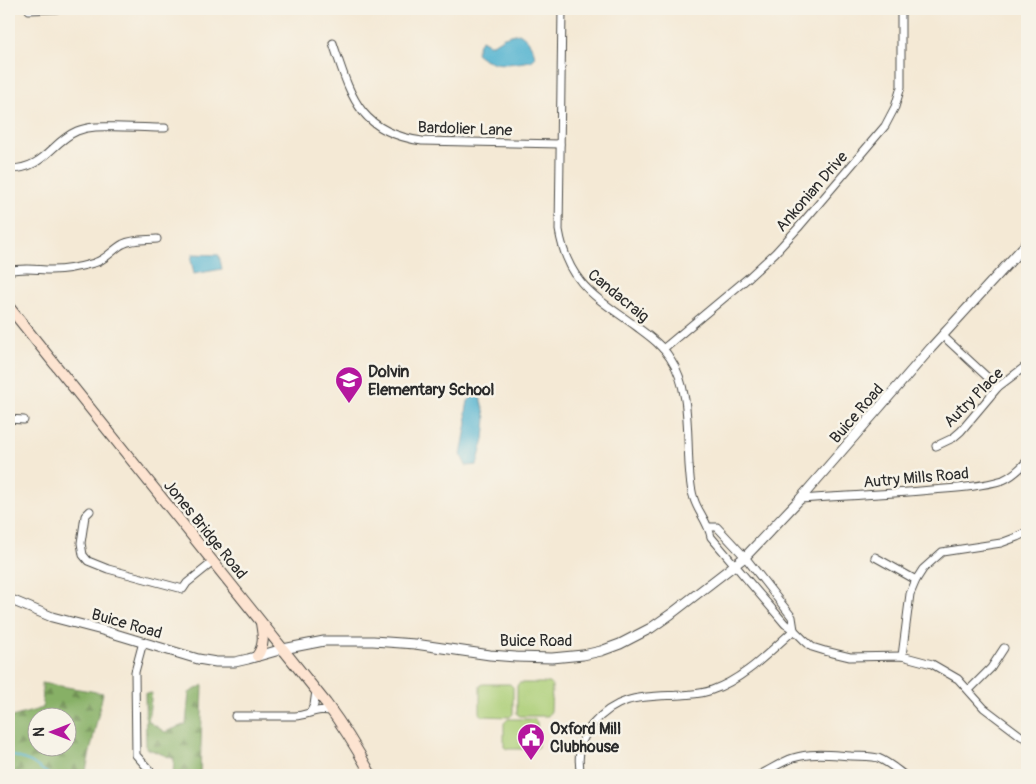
<svg xmlns="http://www.w3.org/2000/svg" width="1036" height="784" font-family="Pangolin,sans-serif">
<style>
.green{fill:#aacd75;stroke:#6a7c50}
.forest{fill:url(#forest-firs);stroke:#596e48;fill-rule:evenodd}
.water{fill:#52b3d0;stroke:#3e6f7e}
.lines{fill:none;stroke-linecap:round;stroke-linejoin:round}
.stream{stroke:#52b3d0;stroke-width:2}
.minor-casing{stroke:#494844;stroke-width:9}
.tertiary-casing{stroke:#494844;stroke-width:11}
.secondary-casing{stroke:#494844;stroke-width:12}
.minor{stroke:#fff;stroke-width:7}
.tertiary{stroke:#fff;stroke-width:9}
.secondary{stroke:#fde4d1;stroke-width:10}
.labels{text-anchor:middle;stroke-width:5;stroke-linejoin:round;paint-order:stroke}
.street-label{font-size:16px;fill:#2b2b2b;stroke:#f7f3e8}
.poi-label{font-size:16px;font-weight:bold;fill:#2b2b2b;stroke:#f7f3e8;text-anchor:start}
</style>
<defs>
<pattern id="forest-firs" width="22" height="20" patternUnits="userSpaceOnUse" patternTransform="scale(1.25)"><rect width="22" height="20" fill="#87b066"/><path d="M5 1l3.5 6h-7zM16 11l3.5 6h-7z" fill="#6f8f54"/></pattern>
</defs>
<rect width="100%" height="100%" fill="#f7f3e8"/>
<filter id="ink" filterUnits="userSpaceOnUse"><feTurbulence type="fractalNoise" baseFrequency=".02" numOctaves="2"/><feDisplacementMap in="SourceGraphic" scale="10" xChannelSelector="R" yChannelSelector="G"/><feConvolveMatrix kernelMatrix="1 2 1 2 8 2 1 2 1" color-interpolation-filters="sRGB"/></filter>
<filter id="wash" filterUnits="userSpaceOnUse"><feTurbulence type="fractalNoise" baseFrequency=".0096" numOctaves="4" result="noise"/><feDisplacementMap in="SourceGraphic" scale="20" xChannelSelector="R" yChannelSelector="G"/><feGaussianBlur stdDeviation="1.12" result="paint"/><feColorMatrix in="noise" values="0 0 0 0 0 0 0 0 0 0 0 0 0 0 0 0 0 1.4 0 .05"/><feComposite in="paint" operator="in"/></filter>
<g filter="url(#wash)">
<rect width="100%" height="100%" fill="#f4e9d5"/>
<g class="green">
<path d="M519,683H549L552,686L551,711L548,716H520L517,714V686Z"/>
<path d="M483,684H510L513,687V714L510,717L483,716L480,714V686Z"/>
<path d="M508,719H534L537,722L538,747L536,749H507L504,747V723Z"/>
</g>
<g class="forest">
<path d="M42,683L103,693L85,775H9V716L12,717L43,708ZM38,716H68V746H38Z"/>
<path d="M203,685L200,775H173L174,759L146,748L145,694L152,693L148,721L165,732L186,724L189,693Z"/>
</g>
<g class="water">
<path d="M519,33C528,38 534,48 535,58L531,61C510,64 493,68 476,53L479,43L482,40L489,44H493L504,37Z"/>
<path d="M193,254L219,255L222,269L194,274L191,260Z"/>
<path d="M475,394L480,397L486,418L484,439L477,465L466,466L461,455L467,423L466,412L468,401Z"/>
</g>
<g class="lines">
<path class="stream" d="M9,754L31,762L50,775"/>
</g>
</g>
<g filter="url(#ink)">
<g class="lines">
<g class="minor-casing">
<g id="minor">
<path d="M562,9L559,230C568,284 596,297 637,327C649,336 662,345 670,358C690,387 687,431 689,465C690,476 690,488 694,499C698,512 708,522 711,537L785,624L794,630L804,640L812,647L825,651L850,657L902,656L932,664L958,679L984,708L1021,736L1027,739"/>
<path d="M29,10L57,9"/>
<path d="M333,43C351,97 359,132 422,141L560,144"/>
<path d="M9,169C45,169 51,142 77,131C92,125 108,127 123,127C137,127 151,128 165,128"/>
<path d="M9,271C22,267 38,270 51,270C65,270 80,267 94,263C106,260 112,250 123,244C133,239 146,240 157,239"/>
<path d="M943,336L998,387"/>
<path d="M663,349L748,278L775,253L798,228L885,126L895,107L901,87V9"/>
<path d="M9,419L24,420"/>
<path d="M936,446L953,438L961,431L998,387L1027,365"/>
<path d="M800,499C844,496 887,494 931,490C955,488 980,487 1003,480C1013,476 1020,469 1027,461"/>
<path d="M90,511L85,516L81,543L83,555L88,561L108,569L183,589L187,583L213,562"/>
<path d="M709,527H717L745,557L792,617L794,630"/>
<path d="M875,557L916,580"/>
<path d="M143,642L135,672L136,755L153,774"/>
<path d="M902,656L910,594L916,580L923,569L942,552L1001,543L1017,537L1027,532"/>
<path d="M969,690L991,668L1004,648"/>
<path d="M311,711L314,705L316,691"/>
<path d="M235,716H295C309,715 319,707 333,712"/>
<path d="M581,775C577,757 580,739 592,725C618,694 644,697 682,695C692,694 702,694 712,690C744,679 769,652 794,630"/>
<path d="M759,775C770,770 781,762 793,758C812,752 832,755 851,756C860,756 870,756 878,758C888,762 896,769 904,775"/>
</g>
</g>
<g class="tertiary-casing">
<path id="tertiary" d="M9,599L52,617L102,630L198,659L216,662H235L248,659L283,649L324,641H373L415,644L490,655L516,657L552,658L583,655L601,651L620,644L651,628L671,614L745,557L800,499L931,348L1027,243"/>
</g>
<g class="secondary-casing">
<g id="secondary">
<path d="M9,307L326,703C343,726 358,750 371,775"/>
<path d="M257,656C265,645 263,635 261,623"/>
</g>
</g>
<use href="#minor" class="minor"/>
<use href="#tertiary" class="tertiary"/>
<use href="#secondary" class="secondary"/>
</g>
</g>
<defs>
<g id="school-pin" transform="scale(1.4375)"><path d="M0 17L-7.5 6A9.5 9.5 0 1 1 7.5 6Z" fill="#b5179e" stroke="#f7f3e8"/><path d="M0-5L7-2L0 1L-7-2ZM-4 1L0 2.5L4 1V4Q0 6-4 4Z" fill="#fff"/></g>
<g id="civic-pin" transform="scale(1.4375)"><path d="M0 17L-7.5 6A9.5 9.5 0 1 1 7.5 6Z" fill="#b5179e" stroke="#f7f3e8"/><path d="M-.6-6.5H3V-4.5H.6V-3L4-1V1h2V6H-6V1h2V-1L-.6-3ZM-1.2 2.5V6h2.4V2.5Z" fill="#fff"/></g>
</defs>
<g fill-rule="evenodd">
<use href="#school-pin" x="349" y="380"/>
<use href="#civic-pin" x="531" y="737"/>
</g>
<g class="labels">
<g class="street-label">
<text transform="translate(465 128) rotate(2)" y="6">Bardolier Lane</text>
<text transform="translate(811 191) rotate(-49)" y="6">Ankonian Drive</text>
<text transform="translate(619 295) rotate(39)" y="6">Candacraig</text>
<text transform="translate(973 397) rotate(-45)" y="6">Autry Place</text>
<text transform="translate(856 413) rotate(-49)" y="6">Buice Road</text>
<text transform="translate(916 477) rotate(-5)" y="6">Autry Mills Road</text>
<text transform="translate(206 529) rotate(51)" y="6">Jones Bridge Road</text>
<text transform="translate(127 623) rotate(16)" y="6">Buice Road</text>
<text x="536" y="646">Buice Road</text>
</g>
<g class="poi-label">
<text x="368" y="377">Dolvin<tspan x="368" dy="18">Elementary School</tspan></text>
<text x="550" y="734">Oxford Mill<tspan x="550" dy="18">Clubhouse</tspan></text>
</g>
</g>
<rect width="1036" height="784" fill="none" stroke="#f7f3e8" stroke-width="30"/>
<g transform="translate(52 732) rotate(270)"><circle r="24" fill="#f7f3e8" stroke="#a5a39c"/>
<path d="M0-4L9 19L0 12L-9 19Z" fill="#b5179e"/>
<text y="-8" font-size="14" font-weight="bold" text-anchor="middle" fill="#2b2b2b">N</text>
</g>
</svg>
